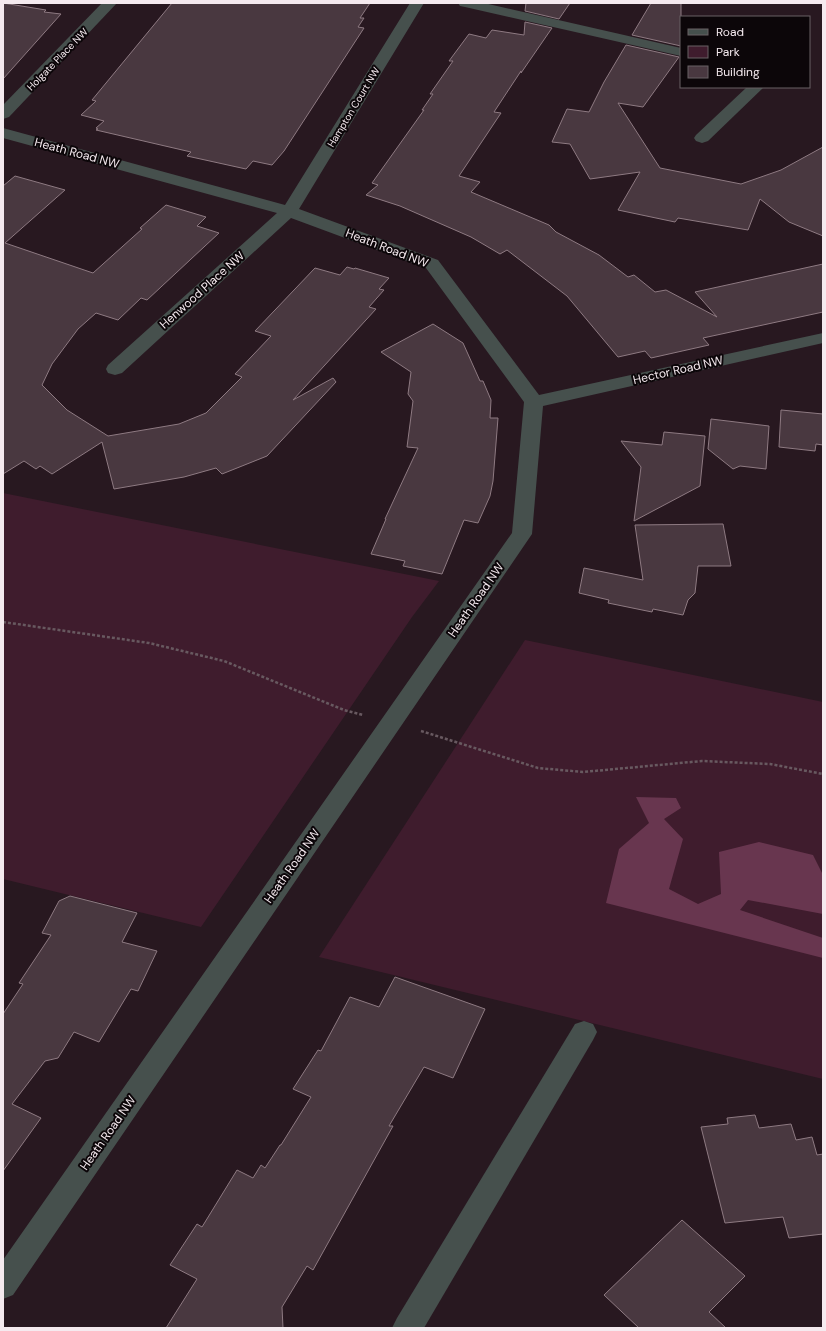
<svg xmlns="http://www.w3.org/2000/svg" width="826" height="1331" font-family="'DM Sans',sans-serif">
<style>
.green{fill:#3f1c2d}
.forest{fill:#68364f}
.building{fill:#493840;stroke:#8e7a82}
.lines{fill:none;stroke-linecap:round;stroke-linejoin:round}
.path{stroke:#685960;stroke-width:2.5;stroke-dasharray:3 2;stroke-linecap:butt}
.minor{fill:#46504d;fill-rule:evenodd}
.labels{text-anchor:middle;stroke-width:4;stroke-linejoin:round;paint-order:stroke}
.far-street-label{font-size:10px;fill:#f5eaef;stroke:#0c0609}
.street-label{font-size:12px;fill:#f5eaef;stroke:#0c0609}
</style>
<rect width="100%" height="100%" fill="#281820"/>
<g class="green">
<path d="M3,493L439,581L412,617L201,927L3,879Z"/>
<path d="M525,640L823,702V1079L319,957Z"/>
</g>
<path class="forest" d="M636,797L676,798L681,808L664,819L683,839L669,889L698,904L721,894L719,852L759,842L813,855L823,875V914L748,900L740,910L823,938V958L606,903L619,849L649,823Z"/>
<g class="building">
<path d="M3,3L46,10L44,12L61,14L3,79Z"/>
<path d="M172,3H370L360,18H364L358,27L364,28L284,151L272,165L253,161L246,169L187,156L191,152L96,130L98,129L96,128L104,121L81,115L96,101L92,100Z"/>
<path d="M526,3H570L559,19L525,11Z"/>
<path d="M651,3H681V46L632,35Z"/>
<path d="M525,22L552,28L521,73V71L494,112L501,113L459,176L480,182L471,192L549,225L556,232L599,255L628,277L634,275L655,292L666,290L717,317L695,292L823,264V312L703,338L709,345L651,358L645,351L618,357L567,296L507,250L500,254L471,237L400,206L366,195L378,185L372,183L424,110H422L433,94H430L453,61H449L469,34L486,38L492,30L524,35Z"/>
<path d="M626,45L679,57L643,107L618,103L660,168L741,184L781,170L823,147V236L789,222L760,199L748,230L678,218L675,222L618,210L640,172L590,179L570,144L552,142L567,109L589,112L604,82Z"/>
<path d="M15,176L65,190L5,243L93,273L142,229L140,228L166,205L206,217L197,226L219,233L147,300L141,298L118,320L96,313L78,329L52,364L42,385L67,410L108,436L179,424L206,413L242,377L235,374L271,336L255,331L315,268L340,275L347,267L354,269L355,268L389,278L379,289L384,290L369,307L376,309L293,400L333,378L336,382L267,456L222,474L216,468L184,477L114,489L102,442L52,474L40,466L36,469L24,461L3,474V186Z"/>
<path d="M433,324L463,343L480,381H483L491,400L490,418H498L493,481L490,496L478,523L464,520L442,574L403,566L405,561L371,554L386,519H385L418,448L407,447L413,401L408,394L411,372L381,352Z"/>
<path d="M781,410L823,414V445L816,444L815,451L779,447Z"/>
<path d="M711,419L769,426L766,469L740,466L733,469L708,449Z"/>
<path d="M664,432L705,436L700,486L634,521L641,467L621,441L662,445Z"/>
<path d="M723,524L731,566H698L695,593L688,600L683,615L653,609L652,612L608,603L609,600L579,593L584,568L643,580L635,525Z"/>
<path d="M70,896L137,913L122,942L157,951L138,991L131,989L99,1042L74,1032L58,1058L45,1061L12,1104L41,1118L3,1171V1014L23,984L19,983L51,935L42,933L59,901Z"/>
<path d="M395,977L485,1009L453,1078L424,1067L389,1126H393L313,1270L307,1266L282,1307L283,1328H166L197,1279L170,1265L197,1224L202,1227L237,1170L253,1178L261,1165L265,1168L280,1145H281L311,1097L293,1089L318,1050L321,1051L350,997L379,1007Z"/>
<path d="M755,1115L759,1128L791,1124L796,1140L812,1137L817,1155L823,1154V1234L789,1238L783,1217L725,1223L701,1127L728,1124L727,1118Z"/>
<path d="M682,1220L745,1276L709,1312L726,1328H639L604,1295Z"/>
</g>
<g class="lines">
<g class="path">
<path d="M3,622L149,643L224,661L344,710L363,715"/>
<path d="M421,731L538,768L583,772L702,761L770,764L823,774"/>
</g>
<g class="minor">
<path d="M102,3H117L9,117L3,119V105Z"/>
<path d="M410,3H424L299,209L438,260L539,395L823,333V343L543,406L532,534L13,1295L3,1299V1260L512,533L524,402L426,268L291,218L122,373L115,375L108,373L106,369L108,365L277,213L3,138V128L285,205Z"/>
<path d="M458,3H484L681,48V56L465,7L460,6Z"/>
<path d="M747,87H764L708,141L702,143L696,141L694,138L696,135Z"/>
<path d="M584,1021L593,1024L597,1032L593,1040L424,1328H392L397,1318L575,1024Z"/>
</g>
</g>
<g class="labels">
<g class="far-street-label">
<text transform="translate(57 59) rotate(-46)" y="4">Holgate Place NW</text>
<text transform="translate(353 107) rotate(-59)" y="4">Hampton Court NW</text>
</g>
<g class="street-label">
<text transform="translate(77 153) rotate(15)" y="4">Heath Road NW</text>
<text transform="translate(387 248) rotate(21)" y="4">Heath Road NW</text>
<text transform="translate(202 290) rotate(-42)" y="4">Henwood Place NW</text>
<text transform="translate(678 370) rotate(-13)" y="4">Hector Road NW</text>
<text transform="translate(476 600) rotate(-55)" y="4">Heath Road NW</text>
<text transform="translate(292 866) rotate(-55)" y="4">Heath Road NW</text>
<text transform="translate(108 1133) rotate(-55)" y="4">Heath Road NW</text>
</g>
</g>
<rect width="826" height="1331" fill="none" stroke="#f5eaef" stroke-width="8"/>
<rect x="680" y="16" width="130" height="72" fill="#0c0609" stroke="#696165"/>
<rect x="688" y="29" width="20" height="6" fill="#46504d" stroke="#696165"/>
<text x="716" y="36" font-size="12" fill="#f5eaef">Road</text>
<rect x="688" y="46" width="20" height="12" fill="#3f1c2d" stroke="#696165"/>
<text x="716" y="56" font-size="12" fill="#f5eaef">Park</text>
<rect x="688" y="66" width="20" height="12" fill="#493840" stroke="#696165"/>
<text x="716" y="76" font-size="12" fill="#f5eaef">Building</text>
</svg>
